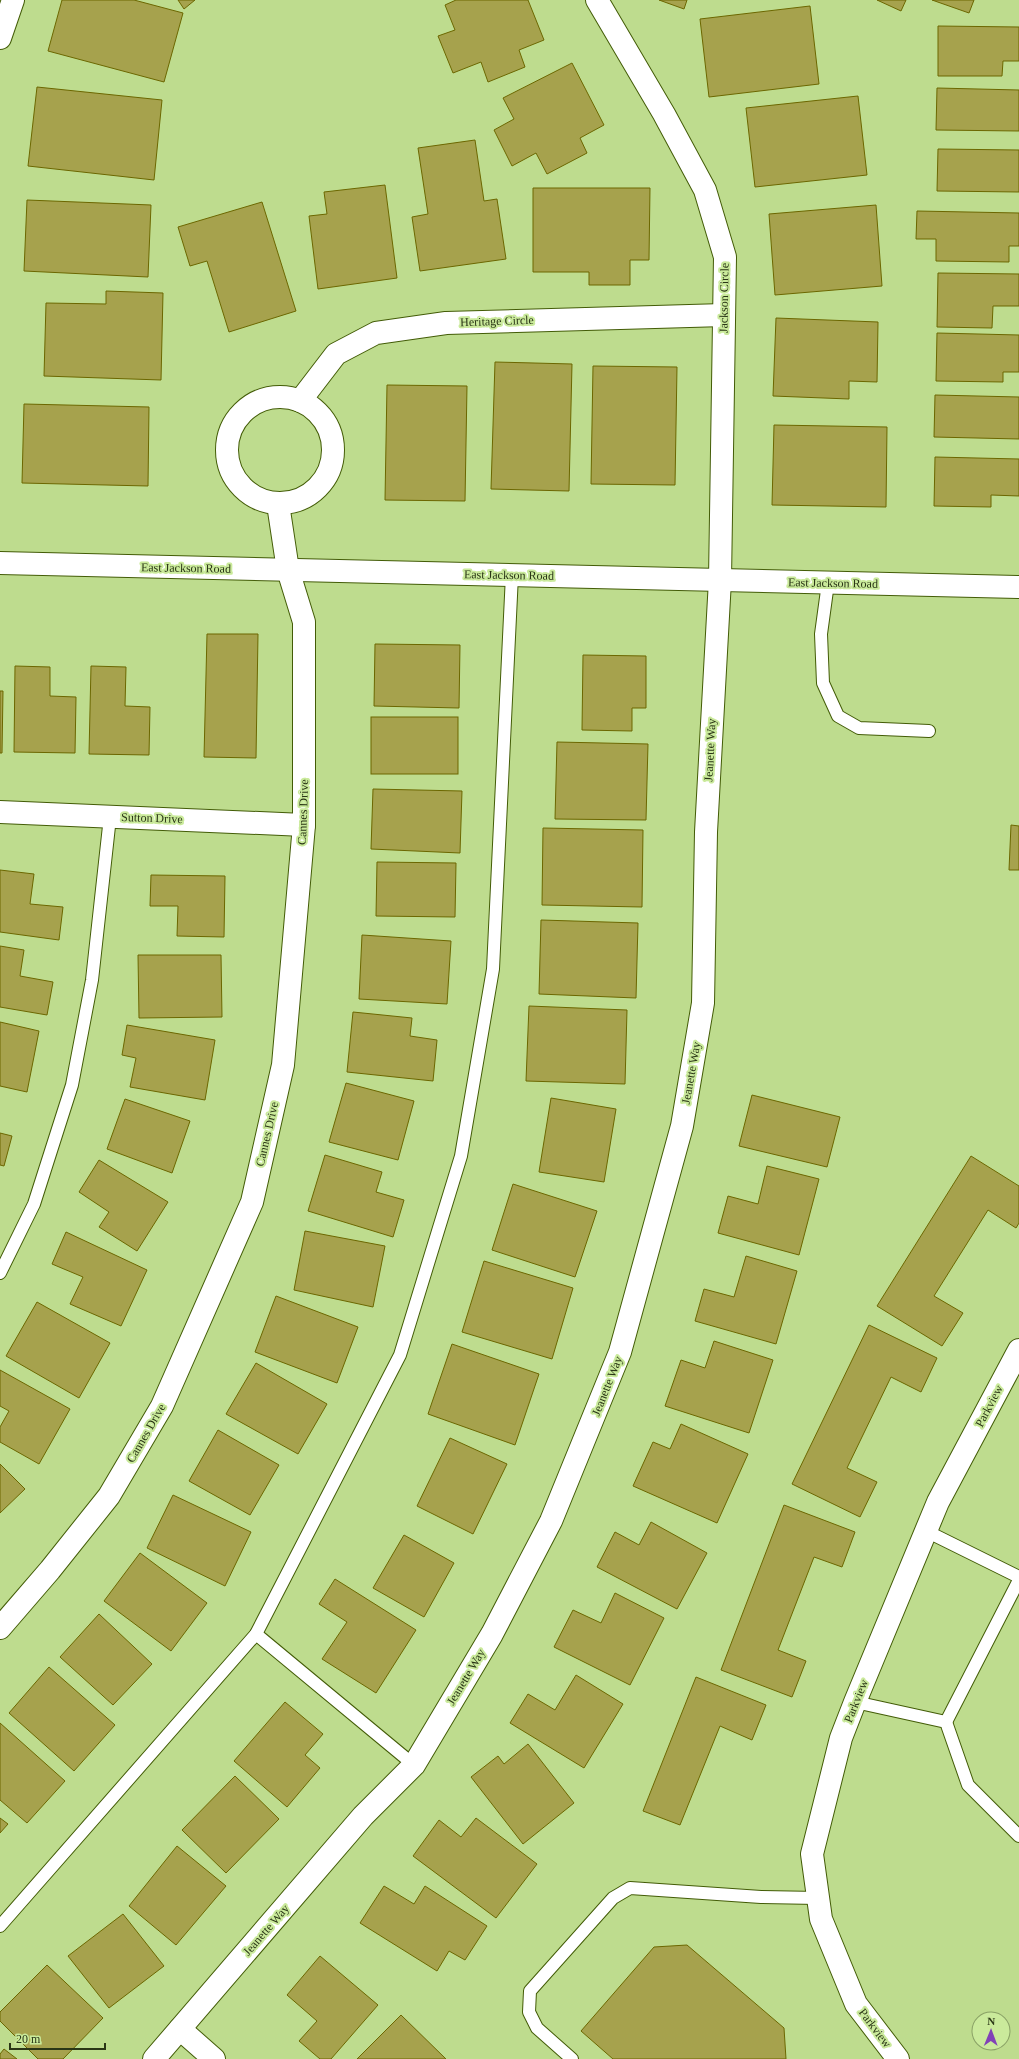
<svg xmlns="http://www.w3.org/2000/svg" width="1019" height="2059" font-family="Georgia,serif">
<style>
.building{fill:#a6a24d;stroke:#6c6700}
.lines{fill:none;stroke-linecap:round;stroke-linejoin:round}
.service-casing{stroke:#435c07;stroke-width:14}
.minor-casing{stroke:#435c07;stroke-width:24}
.tertiary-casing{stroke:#435c07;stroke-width:24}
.service{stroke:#fff;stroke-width:12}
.minor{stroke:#fff;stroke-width:22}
.tertiary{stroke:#fff;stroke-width:22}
.labels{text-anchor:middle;stroke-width:4;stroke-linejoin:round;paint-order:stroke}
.street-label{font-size:12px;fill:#2a3616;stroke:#caea9b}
</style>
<rect width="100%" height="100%" fill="#bedc8e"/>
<g class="building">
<path d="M62,0H134L183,13L164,82L48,51Z"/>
<path d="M178,0H195L184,9Z"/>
<path d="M456,0H528L544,40L519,50L525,67L488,82L481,62L453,73L438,36L455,30L445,5Z"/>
<path d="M659,0H687L684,9Z"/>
<path d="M877,0H906L901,11Z"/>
<path d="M932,0H974L969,13Z"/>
<path d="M810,6L819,84L709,97L700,19Z"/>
<path d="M938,26L1019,27V61H1003L1002,76H938Z"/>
<path d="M572,63L604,125L580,138L587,153L547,174L536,153L512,166L494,130L514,119L503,98Z"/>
<path d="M37,87L162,100L154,180L28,166Z"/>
<path d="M937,88L1019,90V131L936,130Z"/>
<path d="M858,96L867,175L755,187L746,108Z"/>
<path d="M475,140L484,201L497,199L506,259L420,271L412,217L428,214L418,148Z"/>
<path d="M938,149L1019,150V192L937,191Z"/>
<path d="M385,185L397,278L318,289L309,216L327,214L324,192Z"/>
<path d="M533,188H650L649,260H630V285H589V272H533Z"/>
<path d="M27,200L151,205L148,277L24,271Z"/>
<path d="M262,202L296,311L229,332L207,261L190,266L178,227Z"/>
<path d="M876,205L882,286L775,295L769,214Z"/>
<path d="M917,211L1019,213V246H1009V262L936,261V239H916Z"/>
<path d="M938,273L1019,274V306H993L992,328L937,327Z"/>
<path d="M106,291L163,293L161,380L44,376L46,303L106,304Z"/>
<path d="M776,318L878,322L877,382L849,381V399L773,396Z"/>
<path d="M937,333L1019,335V372H1003V382L936,381Z"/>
<path d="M495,362L572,364L569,491L491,489Z"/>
<path d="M593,366L677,367L675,485L591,484Z"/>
<path d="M387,385L467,386L465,501L385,500Z"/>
<path d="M935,395L1019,397V439L934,437Z"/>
<path d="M24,404L149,407L148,486L22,483Z"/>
<path d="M774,425L887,427L886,507L772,505Z"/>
<path d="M935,457L1019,459V496L991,495V507L934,506Z"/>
<path d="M207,634H258L256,758L204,757Z"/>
<path d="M375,644L460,645L459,708L374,706Z"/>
<path d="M583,655L646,656V708H632V731L582,730Z"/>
<path d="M15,666L50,667V696L76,697L75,753L14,752Z"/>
<path d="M91,666L126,667L125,706L150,707L149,755L89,754Z"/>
<path d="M0,691H3L2,753H0Z"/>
<rect x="371" y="717" width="87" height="57"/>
<path d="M557,742L648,744L646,820L555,819Z"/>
<path d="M373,789L462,791L460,853L371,849Z"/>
<path d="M1011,825L1019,826V870H1009Z"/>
<path d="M543,828L643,830L642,907L542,905Z"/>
<path d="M377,862L456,863L455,917L376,916Z"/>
<path d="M0,870L34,874L30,904L63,907L59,940L0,932Z"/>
<path d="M151,875L225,876L224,937L177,936L178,906H150Z"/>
<path d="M541,920L638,923L636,998L539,994Z"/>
<path d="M362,935L451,941L447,1004L359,999Z"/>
<path d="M0,946L24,950L20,976L53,982L47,1015L0,1007Z"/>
<path d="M138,955H221L222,1017L139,1018Z"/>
<path d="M529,1006L627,1010L625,1084L526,1081Z"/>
<path d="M353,1012L412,1018L410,1036L437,1040L433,1081L347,1072Z"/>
<path d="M0,1022L39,1031L27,1092L0,1086Z"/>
<path d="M127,1025L215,1040L205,1100L130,1087L136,1058L122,1055Z"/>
<path d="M346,1083L414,1101L398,1160L329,1142Z"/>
<path d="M752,1095L840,1117L827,1167L739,1146Z"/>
<path d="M551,1098L616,1109L604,1182L539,1172Z"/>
<path d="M125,1099L190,1121L172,1173L107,1149Z"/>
<path d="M0,1133L12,1136L4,1166L0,1165Z"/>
<path d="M325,1155L382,1172L376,1192L404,1200L393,1237L308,1211Z"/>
<path d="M971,1156L1019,1186V1223L1016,1228L988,1210L934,1296L963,1313L942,1346L877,1306Z"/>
<path d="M99,1160L168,1202L137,1251L99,1227L109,1212L79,1192Z"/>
<path d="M767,1166L819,1179L799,1255L718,1233L728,1196L758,1204Z"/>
<path d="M513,1184L597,1211L575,1277L492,1250Z"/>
<path d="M305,1231L385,1246L373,1307L294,1290Z"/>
<path d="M66,1232L147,1270L121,1326L70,1304L83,1277L52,1264Z"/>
<path d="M746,1256L797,1271L776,1344L695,1321L704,1289L734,1297Z"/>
<path d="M484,1261L573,1288L552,1359L462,1332Z"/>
<path d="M276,1296L358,1327L337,1383L255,1352Z"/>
<path d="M37,1302L110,1343L79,1398L6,1356Z"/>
<path d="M869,1325L937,1358L921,1392L891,1377L847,1468L877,1482L860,1517L792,1484Z"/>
<path d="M714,1341L773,1360L749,1433L665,1406L681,1360L705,1368Z"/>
<path d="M452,1344L539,1374L515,1445L428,1414Z"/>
<path d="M256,1363L327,1404L298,1454L226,1414Z"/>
<path d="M0,1370L70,1409L39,1464L0,1442V1427L9,1411L0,1406Z"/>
<path d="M681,1424L748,1454L717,1523L633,1486L653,1442L670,1449Z"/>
<path d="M218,1430L279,1465L250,1515L189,1481Z"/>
<path d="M450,1438L507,1464L473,1534L417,1506Z"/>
<path d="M0,1464L25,1489L0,1513Z"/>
<path d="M173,1495L251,1532L225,1586L147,1548Z"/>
<path d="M784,1505L855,1532L842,1567L814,1557L778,1650L806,1661L792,1697L721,1670Z"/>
<path d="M651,1522L707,1553L677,1609L597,1567L615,1532L639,1545Z"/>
<path d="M404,1535L454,1563L424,1617L373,1588Z"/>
<path d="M140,1553L207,1603L171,1651L104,1601Z"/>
<path d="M335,1579L416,1630L376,1693L322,1659L347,1622L319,1604Z"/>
<path d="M615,1593L664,1618L630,1685L554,1647L573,1610L601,1623Z"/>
<path d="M99,1614L152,1664L113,1705L60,1657Z"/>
<path d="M49,1667L115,1725L74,1771L9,1713Z"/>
<path d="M576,1675L623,1704L584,1768L510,1723L528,1694L555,1710Z"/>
<path d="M696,1677L766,1705L752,1740L720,1726L680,1825L643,1811Z"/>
<path d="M285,1702L323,1734L305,1755L320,1768L287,1807L234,1761Z"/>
<path d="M0,1723L65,1781L27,1823L0,1800Z"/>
<path d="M528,1744L574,1803L523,1844L471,1777L498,1756L504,1764Z"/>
<path d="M235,1776L279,1819L226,1873L182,1830Z"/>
<path d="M0,1818L8,1824L0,1833Z"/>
<path d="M476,1818L537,1864L496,1918L413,1856L439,1820L461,1837Z"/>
<path d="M177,1846L226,1886L176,1945L129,1906Z"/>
<path d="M384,1886L414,1904L425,1886L487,1926L465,1960L449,1951L437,1971L360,1923Z"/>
<path d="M123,1914L164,1966L109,2008L68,1956Z"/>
<path d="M687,1945L784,2028L786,2059H613L581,2031L654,1947Z"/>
<path d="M320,1956L378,2005L331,2059H320L299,2041L317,2021L287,1995Z"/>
<path d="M47,1965L103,2018L63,2059H38L0,2021V2012Z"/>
<path d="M401,2015L446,2059H357Z"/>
<path d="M4,2049L17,2059H0V2054Z"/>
</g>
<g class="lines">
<g class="service-casing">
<g id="service">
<path d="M828,583L821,634L823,683L838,716L859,728L929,731"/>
<path d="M0,1273L34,1204L72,1085L92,980L110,817"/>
<path d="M926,1531L1019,1577"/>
<path d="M256,1634L414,1765"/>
<path d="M855,1702L946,1722L968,1785L1019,1836"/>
<path d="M946,1722L1019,1580"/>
<path d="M0,1926L256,1634L400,1355L461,1156L493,969L512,575"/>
<path d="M572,2059L537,2028L529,2012L530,1991L613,1898L630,1888L761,1897L818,1898"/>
</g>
</g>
<g class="minor-casing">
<g id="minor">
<path d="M0,38L13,0"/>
<circle cx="280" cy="450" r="53"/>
<path d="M300,401L336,354L376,333L446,323L724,315"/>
<path d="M0,812L304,825"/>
<path d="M0,1628L50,1570L109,1496L162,1406L252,1202L283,1065L304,825V622L288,570L278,504"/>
<path d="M180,2029L214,2059"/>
<path d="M154,2059L363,1816L414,1765L492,1634L551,1521L620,1352L682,1126L703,1003L706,832L720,580L725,257L705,190L664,114L597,0"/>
<path d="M898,2059L856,2004L821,1919L812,1854L841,1738L855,1702L938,1502L1019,1350"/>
</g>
</g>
<g class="tertiary-casing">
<path id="tertiary" d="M0,563L1019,587"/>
</g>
<use href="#service" class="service"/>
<use href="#minor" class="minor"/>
<use href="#tertiary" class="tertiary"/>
</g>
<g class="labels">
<g class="street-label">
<text transform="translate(724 298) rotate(-89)" y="4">Jackson Circle</text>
<text transform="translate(497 321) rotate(-2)" y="4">Heritage Circle</text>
<text transform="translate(186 568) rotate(1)" y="4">East Jackson Road</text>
<text transform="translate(509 575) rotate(1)" y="4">East Jackson Road</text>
<text transform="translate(833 583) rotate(1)" y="4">East Jackson Road</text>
<text transform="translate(710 750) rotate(-87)" y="4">Jeanette Way</text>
<text transform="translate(303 812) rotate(-88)" y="4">Cannes Drive</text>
<text transform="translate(152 818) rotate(2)" y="4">Sutton Drive</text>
<text transform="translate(691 1073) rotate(-80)" y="4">Jeanette Way</text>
<text transform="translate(267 1134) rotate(-77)" y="4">Cannes Drive</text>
<text transform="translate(607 1386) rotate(-68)" y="4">Jeanette Way</text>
<text transform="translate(989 1406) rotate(-62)" y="4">Parkview</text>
<text transform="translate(146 1433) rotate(-60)" y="4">Cannes Drive</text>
<text transform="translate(466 1677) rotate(-59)" y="4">Jeanette Way</text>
<text transform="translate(856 1701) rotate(-68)" y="4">Parkview</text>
<text transform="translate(266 1930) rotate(-49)" y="4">Jeanette Way</text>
<text transform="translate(875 2028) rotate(53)" y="4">Parkview</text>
</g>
</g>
<g transform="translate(991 2031) rotate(1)"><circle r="19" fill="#caea9b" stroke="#8aa266"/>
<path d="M0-3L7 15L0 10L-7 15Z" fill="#8142b7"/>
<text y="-6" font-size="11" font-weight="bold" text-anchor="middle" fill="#2a3616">N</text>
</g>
<path d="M10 2043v6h95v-6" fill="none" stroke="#2a3616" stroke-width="2"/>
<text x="16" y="2043" font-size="12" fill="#2a3616" stroke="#caea9b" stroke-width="3" paint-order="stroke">20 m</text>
</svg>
